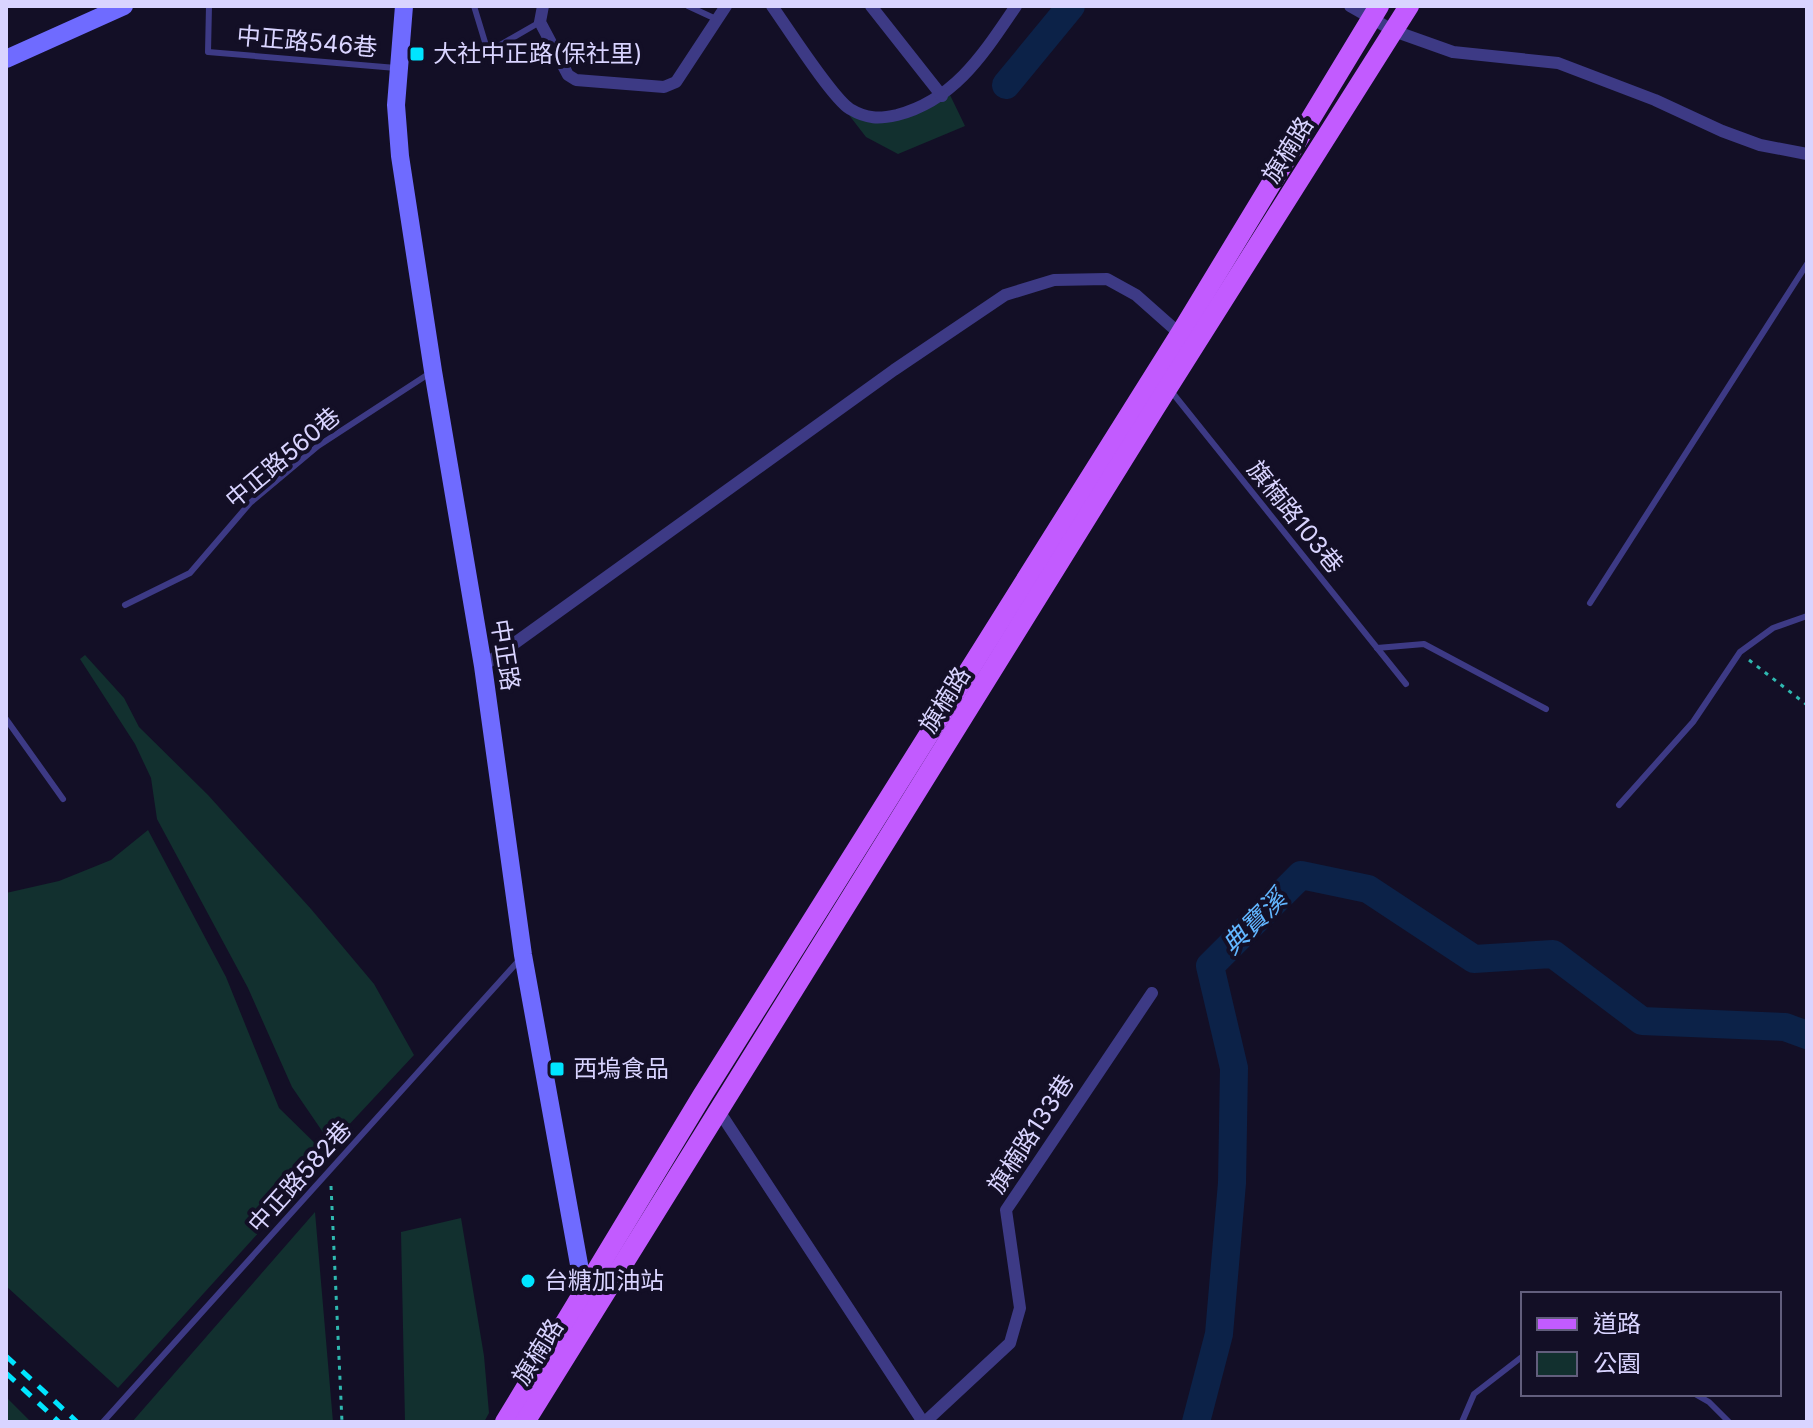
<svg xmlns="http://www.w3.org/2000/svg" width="1813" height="1428" font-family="Inter,'Noto Sans TC',sans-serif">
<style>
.green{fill:#12302f}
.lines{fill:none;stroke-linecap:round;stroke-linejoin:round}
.river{stroke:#0c2248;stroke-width:28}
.path{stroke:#2fb8b0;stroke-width:3;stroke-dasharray:4 6;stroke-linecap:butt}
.lane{stroke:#3d3a85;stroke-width:6}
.street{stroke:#3d3a85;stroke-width:12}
.secondary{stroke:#6f6bff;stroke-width:18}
.primary{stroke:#c25bff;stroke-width:20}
.rail{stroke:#00e5ff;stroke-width:5;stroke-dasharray:12 10;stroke-linecap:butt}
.poi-dot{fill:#00e5ff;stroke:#130f26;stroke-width:3}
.labels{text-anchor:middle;stroke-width:8;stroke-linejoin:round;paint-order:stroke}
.street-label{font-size:24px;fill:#d9d4ff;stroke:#130f26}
.poi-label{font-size:24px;fill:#d9d4ff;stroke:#130f26;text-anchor:start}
.water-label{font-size:26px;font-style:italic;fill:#62b6ff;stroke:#130f26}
</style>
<rect width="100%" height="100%" fill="#130f26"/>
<g class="green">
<path d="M950,95L965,126L898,154L866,137L849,115L873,122Z"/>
<path d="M85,655L124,698L139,727L208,795L311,909L374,984L414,1055L331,1144L292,1087L248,988L157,819L151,778L135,744L80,659Z"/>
<path d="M148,830L226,977L279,1108L328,1156L118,1388L6,1286V893L59,881L111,860Z"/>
<path d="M315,1212L333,1422H132Z"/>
<path d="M461,1218L484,1356L489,1413L484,1422H405L401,1232Z"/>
<path d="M6,1397L31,1422H6Z"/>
</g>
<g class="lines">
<g class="river">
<path d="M1006,85L1071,6"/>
<path d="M1196,1422L1219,1334L1232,1183L1234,1068L1210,966L1301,875L1368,889L1474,959L1553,954L1642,1021L1785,1027L1807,1035"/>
</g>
<g class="path">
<path d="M1749,660L1807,705"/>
<path d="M331,1186L342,1422"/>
</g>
<g class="lane">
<path d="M209,6L208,52L396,68"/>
<path d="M474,6L488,52L540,22"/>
<path d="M688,6L716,19"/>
<path d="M1171,391L1406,684"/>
<path d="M1590,603L1807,264"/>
<path d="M125,605L190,573L250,503L318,446L430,373"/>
<path d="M1377,648L1424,644L1546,709"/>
<path d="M6,719L63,799"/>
<path d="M1619,805L1693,722L1740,652L1773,628L1807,616"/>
<path d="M1695,1394L1709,1402L1729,1422"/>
<path d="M103,1422L521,958"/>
<path d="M1462,1422L1474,1394L1523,1356"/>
</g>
<g class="street">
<path d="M543,6L540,22L568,75L576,80L664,87L676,82L726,6"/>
<path d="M772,6C787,27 832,98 850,109C867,119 879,119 897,115C955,100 984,53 1016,6"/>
<path d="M871,6L942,96"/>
<path d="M1350,6L1394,31L1453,52L1558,63L1655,100L1722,131L1760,145L1807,154"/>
<path d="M483,666L894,370L1005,295L1054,280L1107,279L1136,295L1180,334"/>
<path d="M717,1108L923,1422"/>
<path d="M925,1422L1010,1343L1020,1308L1006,1210L1152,993"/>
</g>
<g class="secondary">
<path d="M404,6L396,105L400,156L433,371L483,666L523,955L584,1292L591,1295"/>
<path d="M6,59L124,6"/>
</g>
<g class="primary">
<path d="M505,1422L702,1096L1180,334L1379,6"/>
<path d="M525,1422L1155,408L1409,6"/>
</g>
<g class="rail">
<path d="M6,1356L77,1422"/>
<path d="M6,1373L59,1422"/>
</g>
</g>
<g class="poi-dot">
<rect x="409" y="46" width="16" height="16" rx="4"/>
<rect x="549" y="1061" width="16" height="16" rx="4"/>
<circle cx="528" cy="1281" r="8"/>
</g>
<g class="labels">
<g class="street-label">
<text transform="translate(307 42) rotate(5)" y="8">中正路546巷</text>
<text transform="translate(1288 150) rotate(-58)" y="8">旗楠路</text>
<text transform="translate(283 458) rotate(-40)" y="8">中正路560巷</text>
<text transform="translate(1295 517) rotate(51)" y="8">旗楠路103巷</text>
<text transform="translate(505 655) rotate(81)" y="8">中正路</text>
<text transform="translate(945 700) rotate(-58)" y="8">旗楠路</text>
<text transform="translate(1031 1134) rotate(-57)" y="8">旗楠路133巷</text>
<text transform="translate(300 1177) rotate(-48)" y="8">中正路582巷</text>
<text transform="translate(538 1352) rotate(-58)" y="8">旗楠路</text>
</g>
<g class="poi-label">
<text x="433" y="62">大社中正路(保社里)</text>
<text x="573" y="1077">西塢食品</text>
<text x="544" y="1289">台糖加油站</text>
</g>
<g class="water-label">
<text transform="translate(1254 922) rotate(-45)" y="9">典寶溪</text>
</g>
</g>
<rect width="1813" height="1428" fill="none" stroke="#d9d4ff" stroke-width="16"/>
<rect x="1521" y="1292" width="260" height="104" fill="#130f26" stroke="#625e7d" stroke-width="2"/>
<rect x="1537" y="1318" width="40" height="12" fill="#c25bff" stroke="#625e7d" stroke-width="2"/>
<text x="1593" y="1332" font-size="24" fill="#d9d4ff">道路</text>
<rect x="1537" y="1352" width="40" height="24" fill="#12302f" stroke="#625e7d" stroke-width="2"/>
<text x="1593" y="1372" font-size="24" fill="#d9d4ff">公園</text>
</svg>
